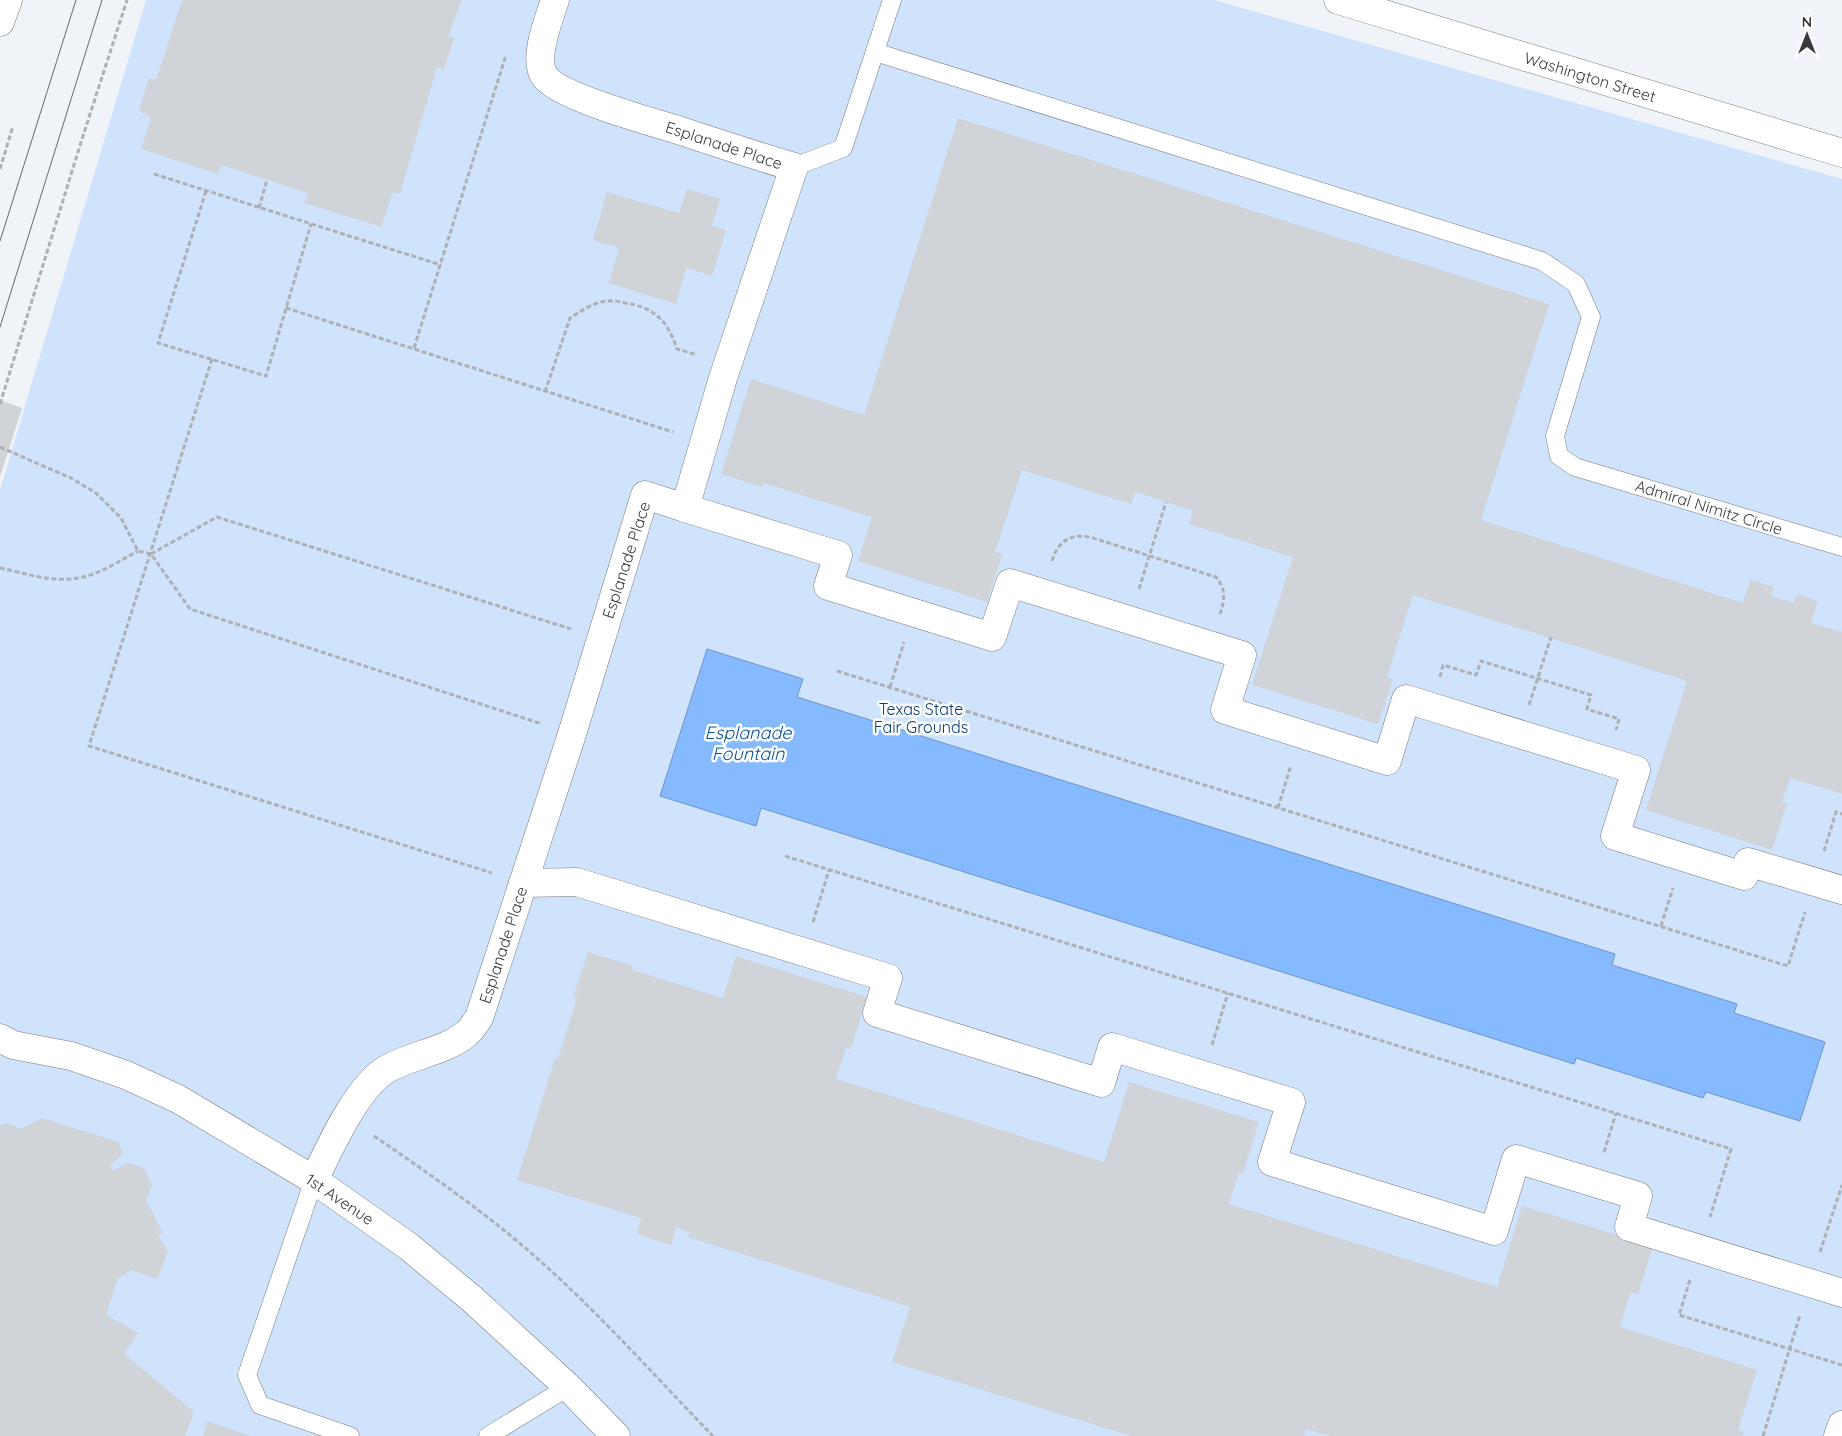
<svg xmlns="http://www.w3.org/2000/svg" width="1842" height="1436" font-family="Quicksand,sans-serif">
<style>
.green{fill:#cfe3fc}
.water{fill:#85baff;stroke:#6e94c5}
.building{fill:#d0d3d8}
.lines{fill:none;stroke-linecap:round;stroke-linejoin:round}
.lane-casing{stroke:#777a7e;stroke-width:19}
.street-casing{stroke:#777a7e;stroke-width:29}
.secondary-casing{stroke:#777a7e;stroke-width:29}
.path{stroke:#aeb0b4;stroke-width:3;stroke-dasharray:5 2.5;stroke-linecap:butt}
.lane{stroke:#fff;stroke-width:18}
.street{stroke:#fff;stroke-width:28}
.secondary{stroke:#fff;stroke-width:28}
.tram{stroke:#67696c;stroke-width:1}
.labels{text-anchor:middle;stroke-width:5;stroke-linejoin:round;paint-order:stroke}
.street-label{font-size:16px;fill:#3a3b3d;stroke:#fff}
.park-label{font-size:16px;fill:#053c78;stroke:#fff}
.water-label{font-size:18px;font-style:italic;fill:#05519f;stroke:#fff}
</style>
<rect width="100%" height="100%" fill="#f0f3f8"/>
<path class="green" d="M146,0H1214L1842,179V1436H0V490Z"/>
<path class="water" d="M707,649L803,679L797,697L1615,954L1612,965L1737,1004L1734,1013L1825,1042L1800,1121L1706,1092L1703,1098L1576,1058L1574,1064L761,808L756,826L660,796Z"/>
<g class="building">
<path d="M182,0H462L448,36L454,38L444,70L437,67L400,194L393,192L381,227L305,203L308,193L221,165L218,174L141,149L151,117L139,111L149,78L156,80Z"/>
<path d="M958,118L1549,304L1481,520L1743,603L1750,580L1774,587L1771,596L1794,603L1797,594L1818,601L1811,623L1842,632V794L1790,778L1782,802L1787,804L1772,850L1646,810L1687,681L1413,595L1387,677L1393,679L1378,724L1252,685L1293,557L1189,524L1193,511L1135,492L1131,504L1022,470L995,552L1002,554L987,602L858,561L872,517L763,483L762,487L721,474L751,379L864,415Z"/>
<path d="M687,189L720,199L712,226L726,230L712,276L686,268L676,304L609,283L619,248L593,240L607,192L679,213Z"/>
<path d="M0,400L22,408L0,477Z"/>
<path d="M588,952L633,966L632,970L723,998L736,956L867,997L851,1049L846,1048L836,1079L1104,1162L1129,1082L1259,1122L1243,1173L1239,1172L1229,1204L1497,1287L1522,1206L1653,1246L1638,1294L1631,1292L1620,1327L1757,1370L1738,1430L1744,1432L1742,1436H1330L1306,1429L1304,1436H1131L892,1362L910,1307L688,1237L690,1232L676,1227L671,1245L637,1234L641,1218L517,1180L555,1058L558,1059L577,998L573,997Z"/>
<path d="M42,1118L118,1142L123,1153L110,1166L112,1171L128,1163L144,1168L152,1184L146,1200L163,1233L158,1235L168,1252L157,1279L131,1270L117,1279L106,1315L138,1333L124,1354L194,1412L185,1436H0V1126L5,1123L21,1129Z"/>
<path d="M207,1421L251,1436H203Z"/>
</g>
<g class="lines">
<g class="lane-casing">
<g id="lane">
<path d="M875,52L1542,261L1576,284L1591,317L1555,436L1559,456L1575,467L1842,547"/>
<path d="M794,167L843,148L892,0"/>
<path d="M314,1180L247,1375L260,1405L350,1436"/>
<path d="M488,1436L568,1387"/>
</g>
</g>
<g class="street-casing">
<g id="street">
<path d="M1338,0L1842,153"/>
<path d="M685,508L838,555L828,586L992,637L1010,583L1242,655L1225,710L1387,761L1406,699L1636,770L1615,836L1744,876L1748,862L1842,890"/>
<path d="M523,883L577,882L888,978L877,1013L1101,1083L1112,1047L1291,1102L1272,1162L1494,1231L1516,1159L1638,1196L1629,1227L1842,1293"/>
<path d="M0,1038L13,1045L71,1056L126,1075L178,1099L314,1180L408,1246L472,1299L568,1387L616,1436"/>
<path d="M314,1180C329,1149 357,1086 387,1069C411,1055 447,1051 467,1033C472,1029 475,1023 479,1018L572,734L645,495L685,508L723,378L794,167C754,155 714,142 675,129C648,121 559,96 545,77C532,59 549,19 555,0"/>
<path d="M1838,1436L1842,1425"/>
</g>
</g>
<g class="secondary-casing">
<path id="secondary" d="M0,22L8,0"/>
</g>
<g class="path">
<path d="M0,169L13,126"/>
<path d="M154,174L441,265"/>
<path d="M206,191L158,343L266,376L311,224"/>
<path d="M259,208L267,180"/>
<path d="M286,308L673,432"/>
<path d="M414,348L506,55"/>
<path d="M212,359L89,746L492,873"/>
<path d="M545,392L570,318C581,311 595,301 609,301C614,300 620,302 625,303C654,307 668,321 677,349L697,355"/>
<path d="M0,404L82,139L127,0"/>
<path d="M0,447L71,478L96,493L121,518L138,551L151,554L190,609L542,724"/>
<path d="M151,554L217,517L571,629"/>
<path d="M1052,561C1058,541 1071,532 1093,538L1216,577C1226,589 1225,599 1220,614"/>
<path d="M0,568C24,573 53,583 78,578C99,575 119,561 138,551"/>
<path d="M1139,589L1166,502"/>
<path d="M837,671L1788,966L1805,912"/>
<path d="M1440,677L1443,665L1476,675L1481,661L1591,695L1587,709L1619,719L1616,730"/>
<path d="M890,687L904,642"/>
<path d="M1529,705L1551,637"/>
<path d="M1278,808L1291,765"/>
<path d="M1824,851L1836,812L1842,814"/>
<path d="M785,856L1731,1149L1710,1217"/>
<path d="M813,922L829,870"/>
<path d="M1661,926L1673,888"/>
<path d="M1212,1045L1228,993"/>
<path d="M374,1136C425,1171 476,1206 523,1246C591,1304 651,1372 713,1436"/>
<path d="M1604,1152L1616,1113"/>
<path d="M1820,1252L1842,1185"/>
<path d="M1690,1280L1679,1315L1842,1365"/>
<path d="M1763,1436L1800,1315"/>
</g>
<use href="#lane" class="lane"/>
<use href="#street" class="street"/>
<use href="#secondary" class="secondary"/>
<g class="tram">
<path d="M0,241L76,0"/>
<path d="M0,327L102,0"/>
</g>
</g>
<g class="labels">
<g class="street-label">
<text transform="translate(1590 77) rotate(17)" y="6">Washington Street</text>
<text transform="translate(724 145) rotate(18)" y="6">Esplanade Place</text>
<text transform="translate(1709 507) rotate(17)" y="6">Admiral Nimitz Circle</text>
<text transform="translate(626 560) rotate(-72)" y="6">Esplanade Place</text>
<text transform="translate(503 945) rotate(-72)" y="6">Esplanade Place</text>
<text transform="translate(340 1199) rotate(34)" y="6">1st Avenue</text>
</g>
<g class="park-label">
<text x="921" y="715">Texas State<tspan x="921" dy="18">Fair Grounds</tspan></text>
</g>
<g class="water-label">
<text x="748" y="739">Esplanade<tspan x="748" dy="21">Fountain</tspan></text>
</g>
</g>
<g transform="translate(1807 35)" stroke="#ffffff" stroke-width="4" paint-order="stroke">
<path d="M0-4L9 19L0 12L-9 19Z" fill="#3a3b3d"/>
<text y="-8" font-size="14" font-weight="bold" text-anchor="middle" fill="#3a3b3d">N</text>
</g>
</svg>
